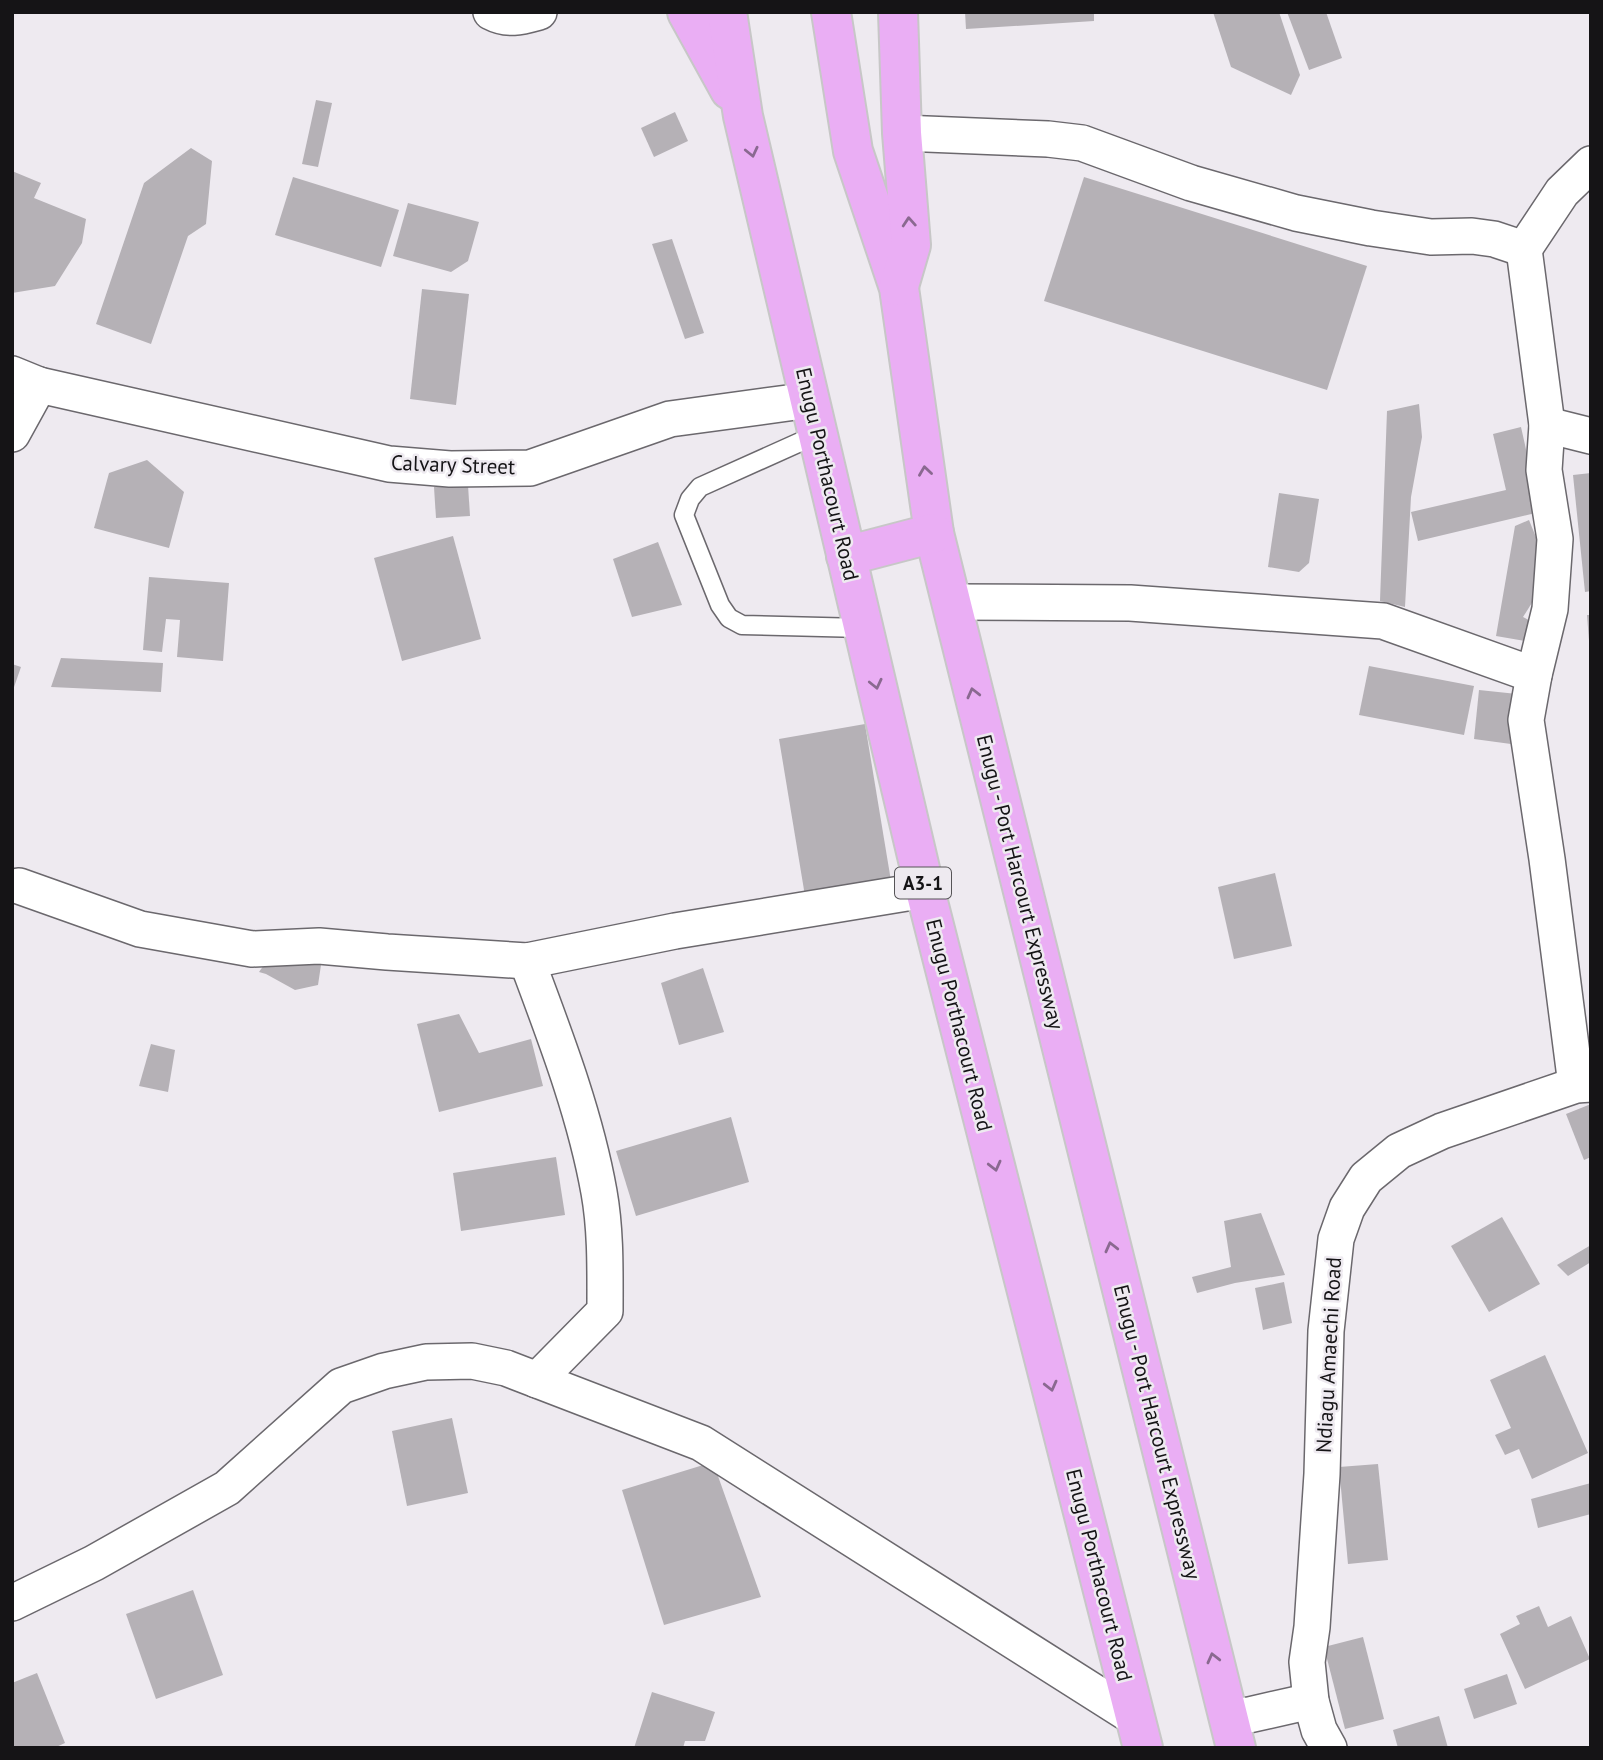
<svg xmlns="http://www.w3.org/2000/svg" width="1603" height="1760" font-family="'PT Sans',sans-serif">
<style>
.building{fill:#b5b1b6}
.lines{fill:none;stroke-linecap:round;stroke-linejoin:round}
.service-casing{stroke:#6b686d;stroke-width:21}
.minor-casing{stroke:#6b686d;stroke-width:38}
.trunk-casing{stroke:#c7c7c7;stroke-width:42}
.service{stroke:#fff;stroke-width:18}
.minor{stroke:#fff;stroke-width:35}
.trunk{stroke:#eaaef4;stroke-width:38}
.oneway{stroke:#8a6990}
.labels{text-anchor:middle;stroke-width:5;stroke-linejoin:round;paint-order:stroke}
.shield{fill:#eeeaf0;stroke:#565457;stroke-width:2}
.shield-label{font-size:19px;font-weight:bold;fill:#151416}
.street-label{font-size:21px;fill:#151416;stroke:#eeeaf0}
</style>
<rect width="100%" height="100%" fill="#eeeaf0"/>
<g class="building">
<path d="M965,12H1094V21L966,29Z"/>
<path d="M1213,12H1279L1300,75L1291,95L1231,67Z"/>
<path d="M1287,12H1326L1342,58L1309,70Z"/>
<path d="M316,100L332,103L318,167L302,164Z"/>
<path d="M675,112L688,141L654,157L641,128Z"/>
<path d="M191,148L212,161L206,224L188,236L151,344L96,324L144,183Z"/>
<path d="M12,171L41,183L34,198L86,219L82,243L55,286L12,293Z"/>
<path d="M293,177L399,210L381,267L275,235Z"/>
<path d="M1084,177L1367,266L1327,390L1044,301Z"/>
<path d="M408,203L479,222L468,261L451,272L393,256Z"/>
<path d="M672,239L704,333L685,339L652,244Z"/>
<path d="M422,289L469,294L456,405L410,399Z"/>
<path d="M1419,404L1422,437L1411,497L1405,607L1380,601L1387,411Z"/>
<path d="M1521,427L1540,512L1418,541L1411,512L1506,490L1493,434Z"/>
<path d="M147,460L184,492L169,548L94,528L109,473Z"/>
<path d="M1591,473V591L1585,592L1573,475Z"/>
<path d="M468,485L470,516L436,518L434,487Z"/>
<path d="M1279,493L1319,499L1309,563L1299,572L1268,567Z"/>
<path d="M1529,520L1546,562L1545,582L1523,617L1536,624L1525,641L1496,636L1515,526Z"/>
<path d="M453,536L481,639L402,661L374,558Z"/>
<path d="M658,542L682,605L632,617L613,559Z"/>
<path d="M149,577L229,583L223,661L177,657L180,620L166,619L162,652L143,650Z"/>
<path d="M1587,615H1591V641H1589Z"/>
<path d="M61,658L163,663L161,692L51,687Z"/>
<path d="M12,664L21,667L13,690H12Z"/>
<path d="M1369,666L1474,686L1464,735L1359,715Z"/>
<path d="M1479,690L1517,694L1511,744L1474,739Z"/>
<path d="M865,724L892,887L806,902L779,739Z"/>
<path d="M1275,873L1292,946L1234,959L1218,887Z"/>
<path d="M269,958L321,965L318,985L295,990L266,974L259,972Z"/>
<path d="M703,968L724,1032L679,1045L661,983Z"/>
<path d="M459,1014L479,1053L531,1039L543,1086L439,1112L417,1024Z"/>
<path d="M151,1044L175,1050L168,1092L139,1086Z"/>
<path d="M1591,1104V1157L1584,1160L1566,1114Z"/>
<path d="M731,1117L749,1182L636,1216L616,1151Z"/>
<path d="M556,1157L565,1215L461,1231L453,1173Z"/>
<path d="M1261,1213L1285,1275L1235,1283L1197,1293L1192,1277L1231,1267L1224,1221Z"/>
<path d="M1502,1217L1540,1284L1489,1312L1451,1246Z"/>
<path d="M1591,1245V1262L1568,1276L1557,1265Z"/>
<path d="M1284,1282L1292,1323L1263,1330L1255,1288Z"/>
<path d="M1545,1355L1588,1453L1532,1479L1519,1449L1505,1455L1495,1435L1511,1428L1490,1380Z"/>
<path d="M452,1418L468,1493L407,1506L392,1431Z"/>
<path d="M713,1462L761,1597L664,1625L622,1490Z"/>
<path d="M1378,1464L1388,1560L1348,1564L1339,1467Z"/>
<path d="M1591,1483V1514L1538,1528L1531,1499Z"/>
<path d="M193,1590L223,1675L156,1699L126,1614Z"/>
<path d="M1539,1606L1548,1627L1571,1616L1590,1659L1525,1689L1500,1634L1520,1624L1516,1616Z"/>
<path d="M1363,1637L1384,1719L1345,1729L1324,1647Z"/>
<path d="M37,1673L65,1743L54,1748H12V1683Z"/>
<path d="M1507,1674L1517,1704L1474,1719L1464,1689Z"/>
<path d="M652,1692L715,1712L705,1741H685L683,1748H634Z"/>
<path d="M1439,1716L1448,1748H1398L1393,1730Z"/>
</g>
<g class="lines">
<g class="service-casing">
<path id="service" d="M818,434L700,487L690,499L684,515L720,605L729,618L742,625L862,628"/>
</g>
<g class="minor-casing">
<g id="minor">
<path d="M491,12C508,21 521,17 539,12"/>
<path d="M902,133L1048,139L1082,143L1191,183L1296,213L1371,228L1431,237L1472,236L1494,239L1524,249L1562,192L1591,164"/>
<path d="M1524,249L1547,425L1544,470L1555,539L1550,609L1534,675L1526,720L1547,859L1576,1085"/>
<path d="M12,374L39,385L389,464L450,469L530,468L670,419L810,400"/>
<path d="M1547,425L1591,436"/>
<path d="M12,434L39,385"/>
<path d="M951,602L1130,603L1383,621L1534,675"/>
<path d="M19,886L140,929L252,949L319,946L387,952L527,961L675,931L925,890"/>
<path d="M527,961C555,1036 585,1113 599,1192C606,1231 605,1272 605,1311L537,1380"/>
<path d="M12,1603L94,1563L227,1488L341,1386L384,1371L426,1362L472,1361L506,1368L701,1443L1135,1718"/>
<path d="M1228,1716L1249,1715L1311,1701"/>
<path d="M1329,1748L1319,1730L1311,1701L1307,1662L1312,1627L1322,1474L1326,1331L1336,1239L1347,1208L1366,1178L1399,1151L1442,1131L1576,1085L1591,1084"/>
</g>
</g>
<g class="trunk-casing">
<g id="trunk">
<path d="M687,12L730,90"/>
<path d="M727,12L743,116L925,890L1143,1748"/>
<path d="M831,12L853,151L899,288L934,533L1236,1748"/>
<path d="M898,12L902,133L911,245L899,286"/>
<path d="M846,556L934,533"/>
</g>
</g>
<use href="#service" class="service"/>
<use href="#minor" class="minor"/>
<use href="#trunk" class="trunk"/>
</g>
<defs><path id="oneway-chevron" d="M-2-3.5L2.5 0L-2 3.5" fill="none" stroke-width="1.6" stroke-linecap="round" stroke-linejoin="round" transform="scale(1.75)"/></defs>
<g class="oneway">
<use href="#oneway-chevron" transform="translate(752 152) rotate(77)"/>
<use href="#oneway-chevron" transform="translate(909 222) rotate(-94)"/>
<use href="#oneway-chevron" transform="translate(925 471) rotate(-98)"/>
<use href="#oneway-chevron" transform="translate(876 684) rotate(77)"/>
<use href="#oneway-chevron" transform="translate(973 693) rotate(-104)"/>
<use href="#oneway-chevron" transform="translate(995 1166) rotate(76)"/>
<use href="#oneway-chevron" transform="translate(1111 1247) rotate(-104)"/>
<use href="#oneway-chevron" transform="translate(1051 1386) rotate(76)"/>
<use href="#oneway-chevron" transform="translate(1213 1658) rotate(-104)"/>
</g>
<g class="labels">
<rect class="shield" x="895" y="867.5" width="56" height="31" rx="5"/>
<g class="shield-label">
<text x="923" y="890">A3-1</text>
</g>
<g class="street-label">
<text transform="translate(453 465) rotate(2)" y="7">Calvary Street</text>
<text transform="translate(827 474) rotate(77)" y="7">Enugu Porthacourt Road</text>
<text transform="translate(1020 882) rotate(76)" y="7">Enugu - Port Harcourt Expressway</text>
<text transform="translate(959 1025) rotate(76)" y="7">Enugu Porthacourt Road</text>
<text transform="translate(1329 1355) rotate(-87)" y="7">Ndiagu Amaechi Road</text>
<text transform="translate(1157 1432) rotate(76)" y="7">Enugu - Port Harcourt Expressway</text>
<text transform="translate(1099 1575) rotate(76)" y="7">Enugu Porthacourt Road</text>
</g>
</g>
<rect width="1603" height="1760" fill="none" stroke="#151416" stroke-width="28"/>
</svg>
